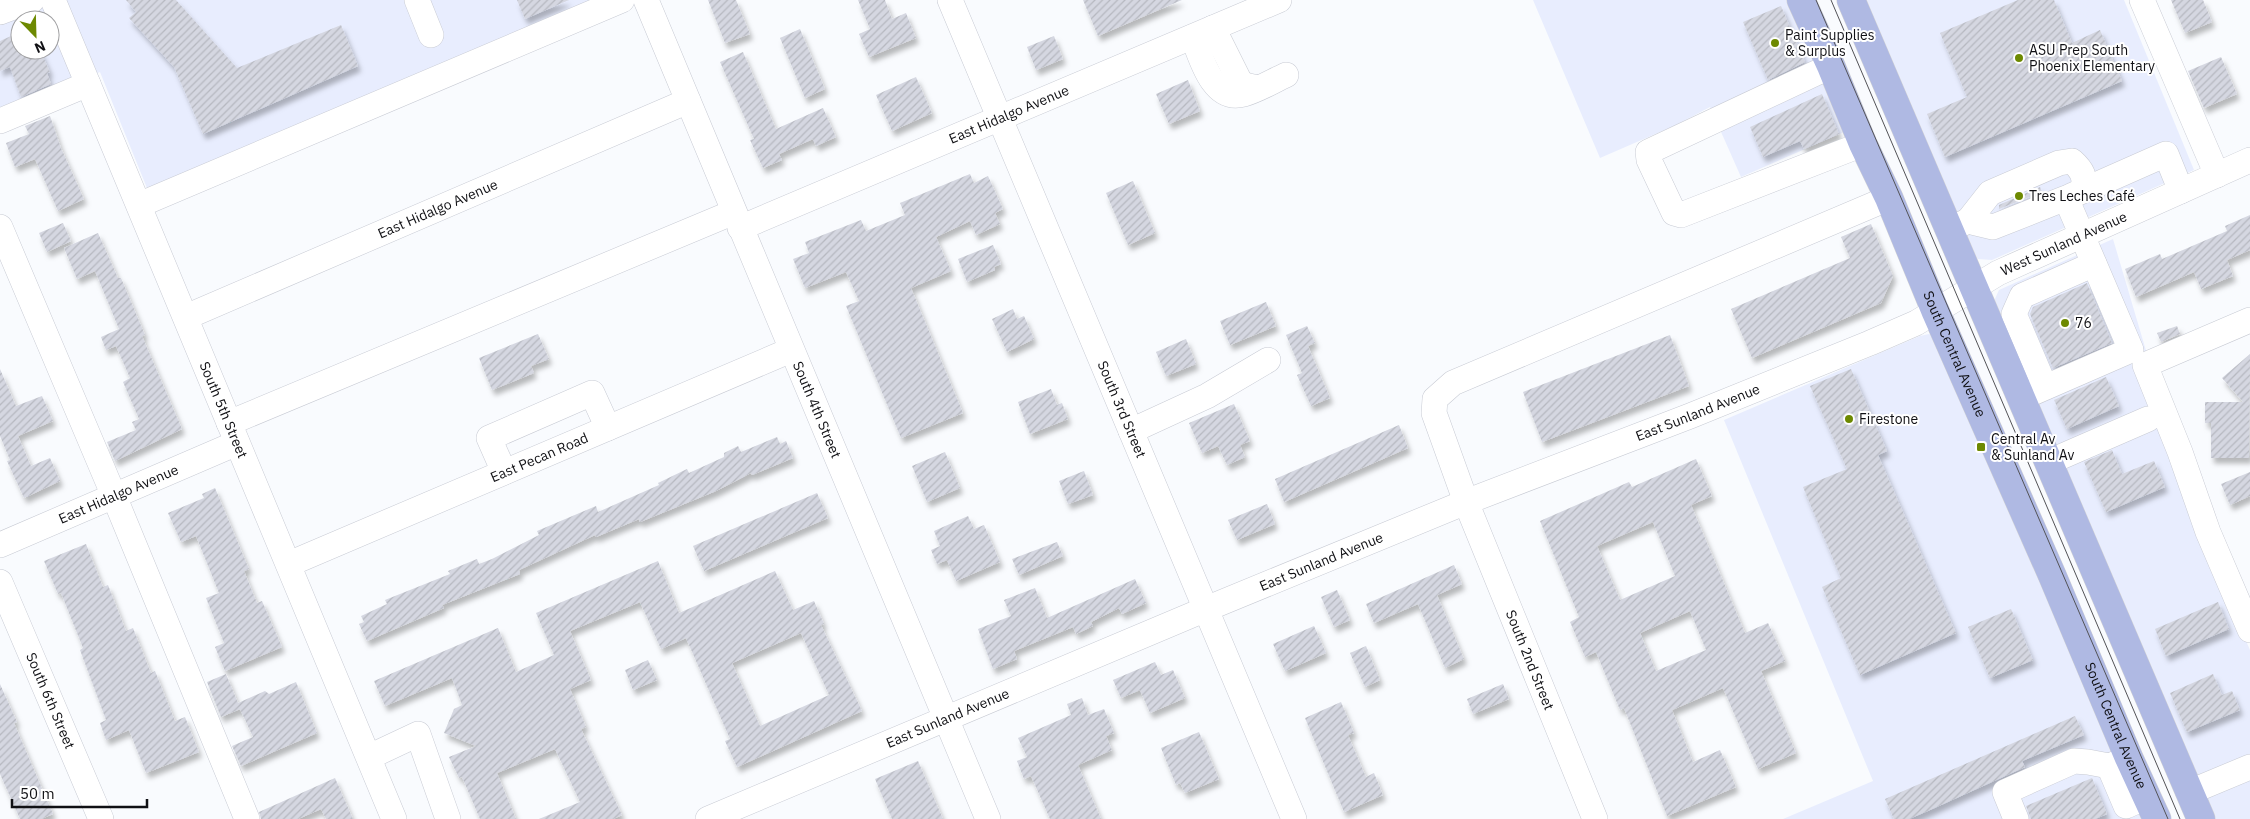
<svg xmlns="http://www.w3.org/2000/svg" width="2250" height="819" font-family="'IBM Plex Sans',sans-serif">
<style>
.built{fill:#e8edfe;fill-rule:evenodd}
.building{fill:url(#building-hatch);fill-rule:evenodd;filter:url(#shadow)}
.lines{fill:none;stroke-linecap:round;stroke-linejoin:round}
.minor-casing{stroke:#c8cbd4;stroke-width:26}
.major-casing{stroke:#d4d4d5;stroke-width:29}
.minor{stroke:#fff;stroke-width:25}
.major{stroke:#afb9e3;stroke-width:28}
.tram{stroke:#535357;stroke-width:1}
.poi-dot{fill:#6d8901;stroke:#fff;stroke-width:2}
.labels{text-anchor:middle;stroke-width:4;stroke-linejoin:round;paint-order:stroke}
.poi-label{font-size:14px;fill:#101014;stroke:#fff;text-anchor:start}
.street-label{font-size:14px;fill:#101014;stroke:#fff}
</style>
<defs>
<pattern id="building-hatch" width="6" height="6" patternUnits="userSpaceOnUse" patternTransform="scale(1.25)"><rect width="6" height="6" fill="#d5d7e1"/><path d="M-1 1l2-2M0 6l6-6M5 7l2-2" fill="none" stroke="#b6b8c0"/></pattern>
<filter id="shadow"><feDropShadow dx="3" dy="5.5" stdDeviation="2.5" flood-color="#0004"/></filter>
</defs>
<rect width="100%" height="100%" fill="#f9fbfe"/>
<g class="built">
<path d="M0,0H607L149,193L100,72L0,112ZM20,20H50V50H20Z"/>
<path d="M1533,0H1795L1851,129L1741,177L1710,107L1676,125L1600,158Z"/>
<path d="M1864,0H2124L2194,170L1992,260L1978,259L1973,254Z"/>
<path d="M2113,239L2147,354L2185,500L2250,650V819H2213L1994,301L1999,290Z"/>
<path d="M1929,334L1937,336L2145,819H1783L1873,781L1724,420L1920,336Z"/>
</g>
<g class="building">
<path d="M126,0H176L237,68L341,25L358,66L203,134L174,67L129,18L136,12Z"/>
<path d="M517,0H569L525,19Z"/>
<path d="M708,0H736L750,34L725,43Z"/>
<path d="M858,0H885L892,19L906,13L916,38L869,57L859,34L870,29Z"/>
<path d="M1083,0H1182L1098,36Z"/>
<path d="M2018,0H2054L2072,43L2100,30L2122,81L1945,157L1927,114L1967,97L1940,33Z"/>
<path d="M2171,0H2203L2212,22L2185,33Z"/>
<path d="M1781,6L1805,62L1768,80L1743,22Z"/>
<path d="M800,29L825,89L805,98L780,38Z"/>
<path d="M20,32V50H40L50,72L47,73L51,84L21,97L10,67L0,71V41Z"/>
<path d="M1054,36L1063,59L1036,70L1027,47Z"/>
<path d="M743,52L776,129L823,108L836,137L816,146L813,139L779,154L782,160L763,168L750,140L754,139L720,62Z"/>
<path d="M2221,57L2237,94L2204,108L2188,71Z"/>
<path d="M916,77L932,113L892,131L876,95Z"/>
<path d="M1188,80L1200,111L1169,124L1156,94Z"/>
<path d="M1822,94L1839,134L1804,149L1800,141L1763,157L1750,127Z"/>
<path d="M50,116L61,148L84,199L58,211L35,159L15,167L6,143L29,134L25,126Z"/>
<path d="M970,174L974,183L988,176L1003,209L995,213L1000,224L976,235L970,221L936,237L951,271L911,288L963,413L901,438L846,306L859,301L846,272L805,288L793,259L809,253L805,242L861,220L866,231L905,215L900,203Z"/>
<path d="M1133,181L1155,233L1128,245L1106,193Z"/>
<path d="M2040,187L2042,192L1999,209V205Z"/>
<path d="M2250,215V250L2227,260L2233,276L2201,289L2194,272L2136,297L2125,269L2160,254L2162,259L2227,231L2225,226Z"/>
<path d="M63,223L71,241L47,252L39,233Z"/>
<path d="M1871,224L1893,276L1881,303L1752,358L1731,309L1850,258L1841,237Z"/>
<path d="M98,233L118,278H121L145,335L142,336L182,429L115,461L107,442L136,430L132,422L139,419L123,382L130,378L116,346L106,350L101,337L119,329L95,271L77,279L64,248Z"/>
<path d="M993,245L1001,264L994,267L995,270L967,282L958,259Z"/>
<path d="M2087,283L2112,343L2053,368L2030,314L2033,307Z"/>
<path d="M1266,302L1276,326L1230,345L1220,321Z"/>
<path d="M1013,309L1017,319L1024,316L1034,339L1007,352L992,319Z"/>
<path d="M1307,326L1315,343L1308,346L1330,398L1311,406L1297,375L1302,373L1286,335Z"/>
<path d="M2177,326L2180,334L2161,342L2157,333Z"/>
<path d="M538,334L549,359L531,366L534,373L492,390L479,358Z"/>
<path d="M1670,335L1689,386L1542,442L1523,392Z"/>
<path d="M1186,339L1196,364L1166,376L1156,352Z"/>
<path d="M2250,354L2249,458H2211V423H2205V402H2243L2222,378Z"/>
<path d="M0,369L16,406L42,396L53,421L18,436L31,466L50,458L60,481L24,498L7,461L10,460L0,436Z"/>
<path d="M1851,369L1887,451L1878,455L1956,633L1860,675L1822,587L1841,578L1803,487L1847,469L1810,386Z"/>
<path d="M2106,377L2119,406L2067,429L2054,400Z"/>
<path d="M1051,389L1057,405L1062,403L1068,419L1030,434L1018,402Z"/>
<path d="M1234,404L1250,441L1240,445L1245,457L1227,465L1218,446L1202,453L1189,423Z"/>
<path d="M1399,425L1408,448L1284,502L1275,479Z"/>
<path d="M777,437L780,444L786,441L793,458L752,475L751,473L716,491L640,522L639,519L596,537L595,535L519,570L520,574L442,605L444,608L367,641L359,624L364,622L361,616L387,604L385,600L450,574L448,571L477,559L479,564L492,559L539,535L537,531L596,506L598,512L659,485L658,483L687,469L689,473L724,457V453L738,446L741,452Z"/>
<path d="M2112,450L2122,474L2154,461L2165,487L2106,512L2084,462Z"/>
<path d="M945,452L960,488L927,502L912,466Z"/>
<path d="M1696,459L1712,496L1691,505L1745,633L1768,623L1785,661L1761,671L1796,753L1758,769L1723,688L1672,710L1693,762L1720,750L1736,787L1667,816L1624,708L1620,710L1596,652L1585,657L1570,622L1579,617L1540,521L1629,482L1632,487ZM1653,522L1675,576L1620,600L1597,546ZM1690,611L1706,650L1656,671L1640,633Z"/>
<path d="M1084,471L1093,495L1068,504L1059,481Z"/>
<path d="M2250,472V496L2230,505L2221,484Z"/>
<path d="M215,488L249,569L244,571L257,603L262,601L282,647L225,671L215,647L224,643L206,598L219,593L196,536L181,542L168,513L204,498L202,494Z"/>
<path d="M817,493L828,518L704,571L693,546Z"/>
<path d="M1267,504L1275,524L1237,540L1228,520Z"/>
<path d="M968,516L974,529L984,525L1000,562L956,581L947,560L937,564L931,550L940,546L934,531Z"/>
<path d="M1057,542L1063,556L1019,575L1012,559Z"/>
<path d="M86,544L103,587L108,585L126,631L133,628L151,673L155,671L175,721L185,717L199,752L146,773L129,730L106,740L100,723L106,720L80,650L83,648L61,593L58,594L44,561Z"/>
<path d="M658,561L679,613L775,571L793,610L814,601L824,624L821,625L862,711L737,767L725,741L730,739L686,638L661,649L640,602L570,631L591,680L570,689L586,727L581,729L622,815L613,819H539L580,802L555,749L497,773L516,819H480L462,777L459,778L449,757L476,746L444,733L454,709L462,705L452,678L385,706L374,681L498,628L516,672L554,655L536,613ZM801,633L829,695L760,726L732,663Z"/>
<path d="M1454,565L1462,584L1437,595L1464,659L1445,668L1418,604L1374,623L1366,604Z"/>
<path d="M1135,579L1146,603L1122,614L1119,608L1091,622L1093,626L1076,634L1073,627L1014,651L1017,659L993,669L978,629L1011,616L1004,600L1035,588L1047,618Z"/>
<path d="M1337,590L1350,620L1334,627L1321,597Z"/>
<path d="M2218,602L2229,629L2166,656L2155,629Z"/>
<path d="M2011,609L2033,660L1990,678L1968,627Z"/>
<path d="M1314,626L1326,653L1285,671L1273,644Z"/>
<path d="M1366,646L1380,680L1365,687L1350,653Z"/>
<path d="M648,660L657,680L633,690L625,670Z"/>
<path d="M1155,662L1161,675L1173,670L1185,698L1150,713L1140,690L1121,698L1113,680Z"/>
<path d="M226,674L238,703L265,691L269,694L296,682L317,733L241,766L232,746L253,737L240,709L221,717L207,682Z"/>
<path d="M2213,674L2222,695L2232,691L2240,710L2187,732L2170,693Z"/>
<path d="M0,684L17,722L14,723L53,814L41,819H20L0,774Z"/>
<path d="M1503,684L1509,699L1473,714L1467,699Z"/>
<path d="M1082,698L1088,715L1104,709L1114,733L1106,736L1112,750L1078,765L1101,819H1050L1031,776L1024,779L1017,761L1027,757L1018,738L1071,715L1067,704Z"/>
<path d="M1341,702L1354,733L1348,735L1366,777L1374,773L1383,795L1344,812L1305,718Z"/>
<path d="M2075,716L2084,735L2022,761L2025,767L1930,810L1909,819H1894L1885,799Z"/>
<path d="M1199,732L1219,779L1185,793L1180,783L1176,785L1161,748Z"/>
<path d="M918,761L943,819H892L875,779Z"/>
<path d="M335,778L353,819H326L321,809L298,819H261L259,812Z"/>
<path d="M2092,778L2107,814L2095,819H2031L2026,806Z"/>
</g>
<g class="lines">
<g class="minor-casing">
<g id="minor">
<path id="s1" d="M53,0L394,819"/>
<path d="M417,0L431,35"/>
<path id="s2" d="M646,0L988,819"/>
<path id="s3" d="M950,0L1294,819"/>
<path d="M2142,0L2217,175"/>
<path d="M0,12L32,0"/>
<path d="M1213,28L1239,80L1244,85L1258,88"/>
<path d="M1193,37C1201,58 1213,103 1244,94C1258,90 1273,81 1286,75"/>
<path d="M1831,66L1648,152L1649,160L1674,213L1681,215L1863,144"/>
<path d="M0,121L88,84"/>
<path d="M2071,196L2166,154L2181,191"/>
<path d="M139,205L622,0"/>
<path d="M1968,221L1990,193L2059,163L2072,161C2082,170 2086,177 2083,190"/>
<path d="M0,227L114,496L247,819"/>
<path id="s4" d="M740,228L1279,0"/>
<path d="M1950,229L1968,221L1993,227L2066,198L2131,350L2021,398"/>
<path id="s5" d="M186,317L688,101"/>
<path d="M2250,320L2145,365L2180,452L2208,532L2250,630"/>
<path d="M2045,387L2014,314L2022,296L2094,264"/>
<path d="M229,423L734,212"/>
<path d="M1131,431L1207,396L1268,360"/>
<path d="M2049,462L2148,419"/>
<path d="M504,472L489,438L592,393L608,428"/>
<path id="s6" d="M0,545L237,443"/>
<path id="s7" d="M289,564L791,350"/>
<path id="s8" d="M0,582L101,819"/>
<path d="M369,757L418,734L448,819"/>
<path d="M2109,766L2126,806L2146,797"/>
<path d="M2190,792L2250,767"/>
<path id="s9" d="M708,819L1206,609L1466,502L1690,416L1870,343L1916,323L1998,273L2250,160"/>
<path d="M1595,819L1466,502L1434,413L1435,399L1453,383L1889,198"/>
<path d="M2016,819L2005,792L2074,761L2088,762L2109,766L2129,758"/>
</g>
</g>
<g class="major-casing">
<g id="major">
<path id="s10" d="M1801,0L1831,66L1863,144L1889,198L1935,310L2052,575L2129,758L2157,819"/>
<path d="M1851,0L2201,819"/>
</g>
</g>
<use href="#minor" class="minor"/>
<use href="#major" class="major"/>
<g class="tram">
<path d="M1816,0L2168,819"/>
<path d="M1831,0L2180,819"/>
</g>
</g>
<g class="poi-dot">
<circle cx="1775" cy="43" r="5"/>
<circle cx="2019" cy="58" r="5"/>
<circle cx="2019" cy="196" r="5"/>
<circle cx="2065" cy="323" r="5"/>
<circle cx="1849" cy="419" r="5"/>
<rect x="1976" y="442" width="10" height="10" rx="2.5"/>
</g>
<g class="labels">
<g class="poi-label">
<text x="1785" y="40">Paint Supplies<tspan x="1785" dy="16">&amp; Surplus</tspan></text>
<text x="2029" y="55">ASU Prep South<tspan x="2029" dy="16">Phoenix Elementary</tspan></text>
<text x="2029" y="201">Tres Leches Café</text>
<text x="2075" y="328">76</text>
<text x="1859" y="424">Firestone</text>
<text x="1991" y="444">Central Av<tspan x="1991" dy="16">&amp; Sunland Av</tspan></text>
</g>
<g class="street-label">
<text dy="5" stroke="none"><textPath href="#s4" startOffset="292">East Hidalgo Avenue</textPath></text>
<text dy="5" stroke="none"><textPath href="#s5" startOffset="274">East Hidalgo Avenue</textPath></text>
<text dy="5" stroke="none"><textPath href="#s9" startOffset="1474">West Sunland Avenue</textPath></text>
<text dy="5" stroke="none"><textPath href="#s10" startOffset="386">South Central Avenue</textPath></text>
<text dy="5" stroke="none"><textPath href="#s1" startOffset="444">South 5th Street</textPath></text>
<text dy="5" stroke="none"><textPath href="#s2" startOffset="444">South 4th Street</textPath></text>
<text dy="5" stroke="none"><textPath href="#s3" startOffset="444">South 3rd Street</textPath></text>
<text dy="5" stroke="none"><textPath href="#s9" startOffset="1070">East Sunland Avenue</textPath></text>
<text dy="5" stroke="none"><textPath href="#s7" startOffset="272">East Pecan Road</textPath></text>
<text dy="5" stroke="none"><textPath href="#s6" startOffset="129">East Hidalgo Avenue</textPath></text>
<text dy="5" stroke="none"><textPath href="#s9" startOffset="665">East Sunland Avenue</textPath></text>
<text transform="translate(1530 660) rotate(68)" y="5">South 2nd Street</text>
<text dy="5" stroke="none"><textPath href="#s8" startOffset="129">South 6th Street</textPath></text>
<text dy="5" stroke="none"><textPath href="#s9" startOffset="260">East Sunland Avenue</textPath></text>
<text dy="5" stroke="none"><textPath href="#s10" startOffset="791">South Central Avenue</textPath></text>
</g>
</g>
<g transform="translate(35 35) rotate(157)"><circle r="24" fill="#ffffff" stroke="#9f9fa1"/>
<path d="M0-4L9 19L0 12L-9 19Z" fill="#6d8901"/>
<text y="-8" font-size="14" font-weight="bold" text-anchor="middle" fill="#101014">N</text>
</g>
<path d="M12 799v8h135v-8" fill="none" stroke="#101014" stroke-width="2.5"/>
<text x="20" y="799" font-size="15" fill="#101014" stroke="#ffffff" stroke-width="4" paint-order="stroke">50 m</text>
</svg>
